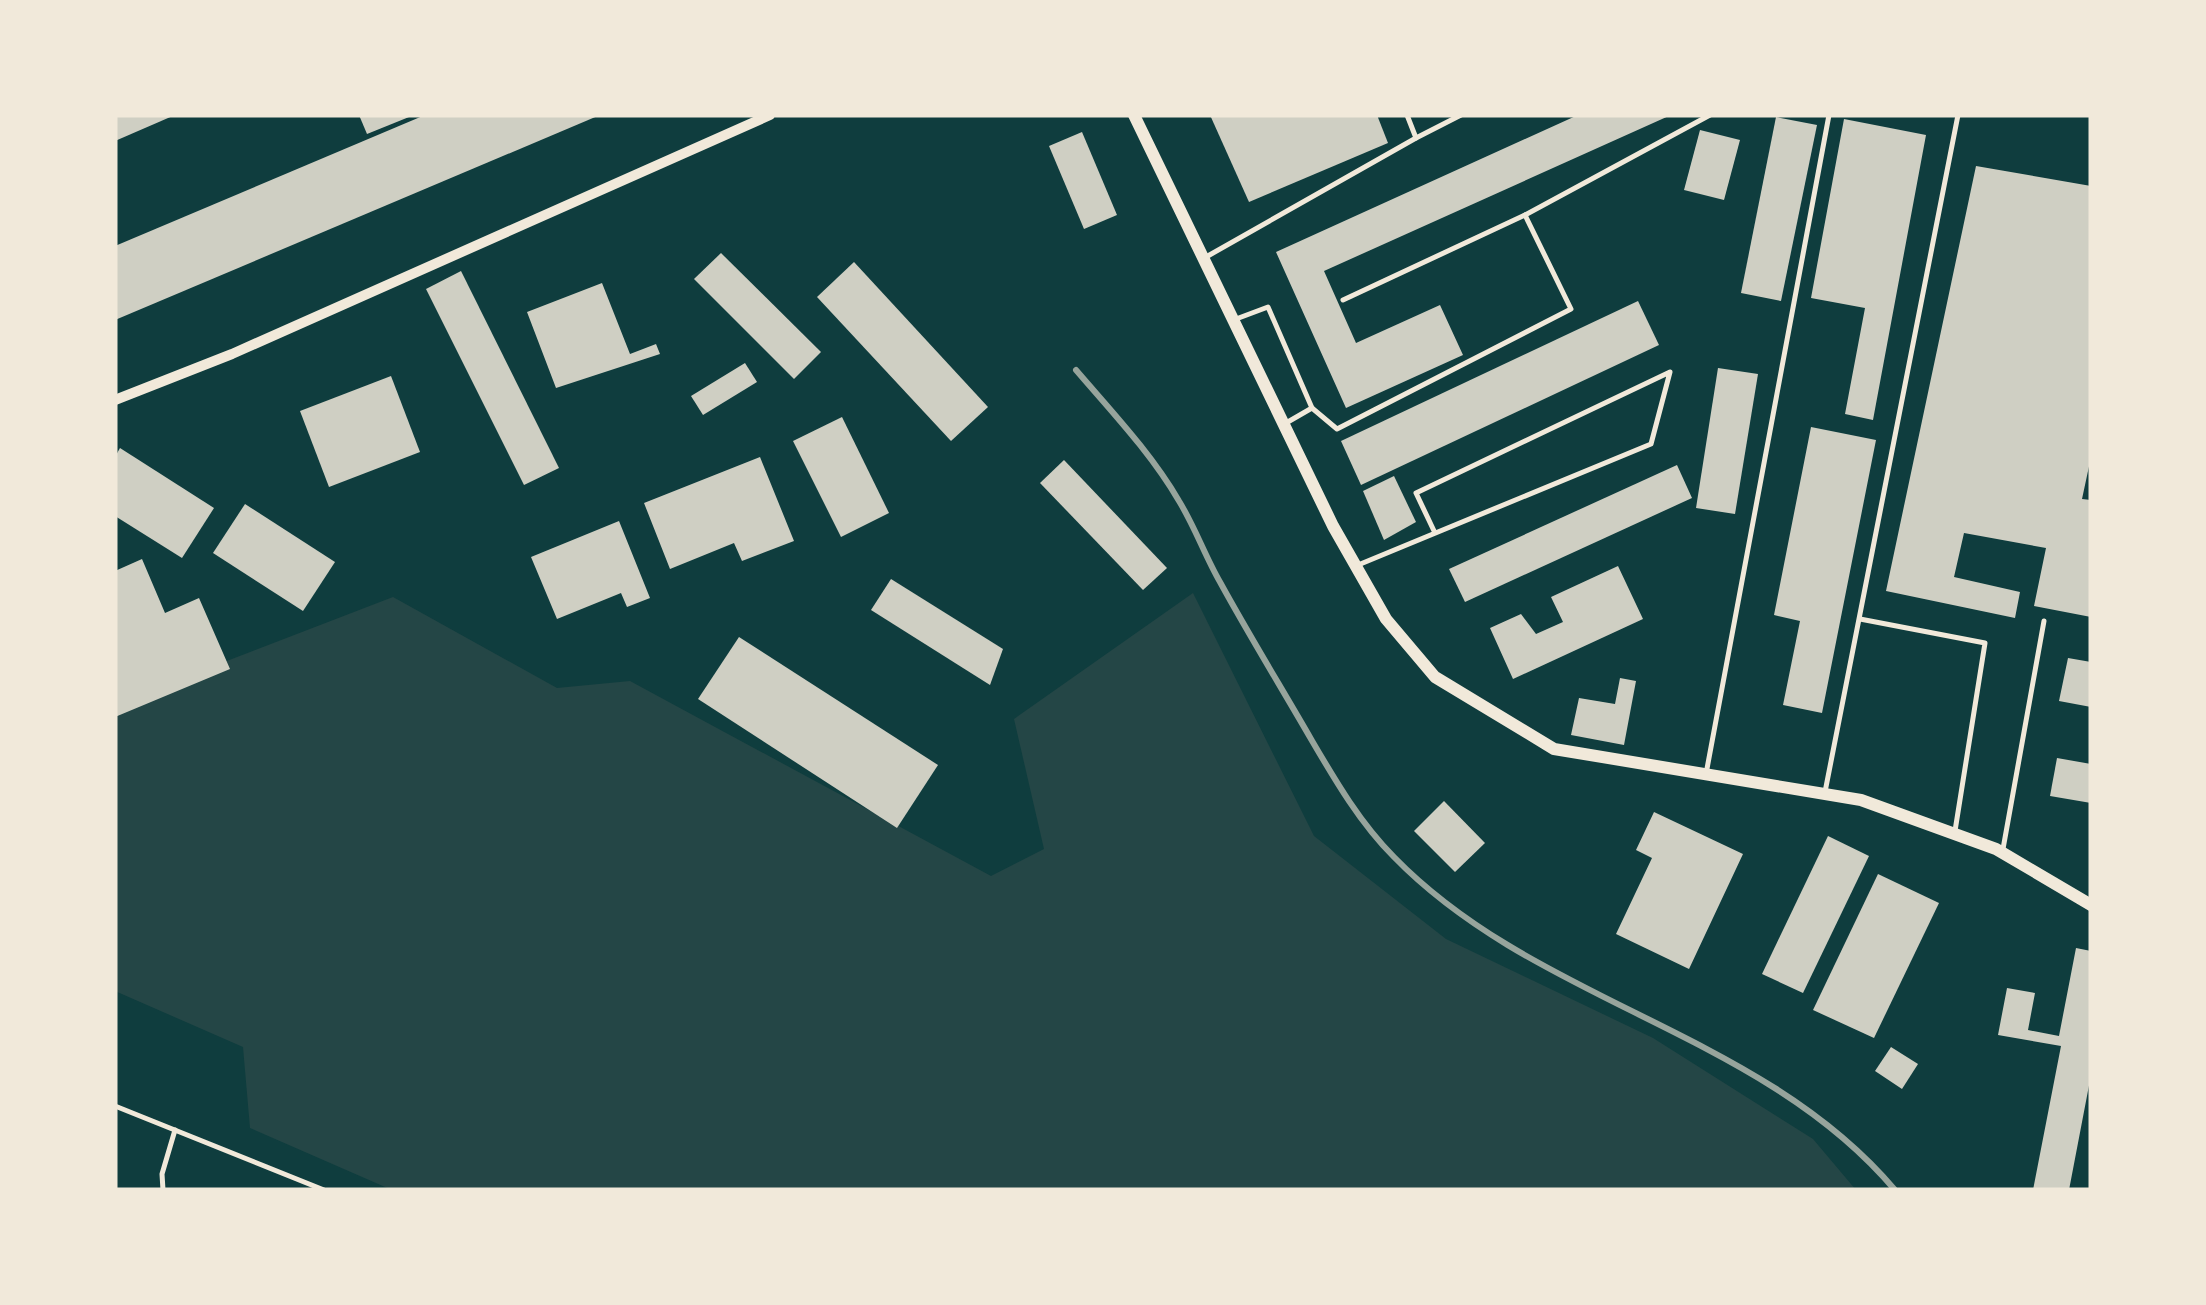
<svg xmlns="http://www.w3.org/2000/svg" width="2206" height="1305" font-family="Commissioner,sans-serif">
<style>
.green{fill:#244646}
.building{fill:#cfcfc3}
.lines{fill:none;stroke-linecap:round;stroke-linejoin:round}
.service{stroke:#f1e9da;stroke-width:5}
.minor{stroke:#f1e9da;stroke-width:10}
.tertiary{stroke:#f1e9da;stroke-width:12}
.rail{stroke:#97a49c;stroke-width:6}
</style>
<rect width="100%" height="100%" fill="#0f3d3e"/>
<path class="green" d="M1193,593L1314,836L1446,939L1653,1038L1813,1139L1856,1190H392L250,1128L243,1047L115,991V704L393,597L557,688L630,681L991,876L1044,849L1014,719Z"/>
<g class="building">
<path d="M115,115H175L115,141Z"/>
<path d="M359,115H414L367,134Z"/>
<path d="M425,115H600L115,320V246Z"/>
<path d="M1210,115H1377L1388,143L1249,202Z"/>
<path d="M1578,115H1671L1324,271L1356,343L1440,305L1463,355L1346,408L1276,252Z"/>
<path d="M1776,117L1817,125L1781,301L1741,293Z"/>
<path d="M1844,119L1926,135L1873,420L1845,414L1865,308L1811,298Z"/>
<path d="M1700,130L1740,140L1724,200L1684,190Z"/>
<path d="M1082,132L1117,215L1084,229L1049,146Z"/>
<path d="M1976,166L2091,186V457L2082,499L2091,500V617L2034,606L2046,548L1964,533L1954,577L2020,592L2015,618L1886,591Z"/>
<path d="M721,253L821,352L794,379L694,279Z"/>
<path d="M854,262L988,407L951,441L817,297Z"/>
<path d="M461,271L559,468L524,485L426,289Z"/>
<path d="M602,283L630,354L656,344L660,354L556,388L527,312Z"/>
<path d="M1638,301L1659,345L1361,485L1341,441Z"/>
<path d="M745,363L757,382L703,415L691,396Z"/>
<path d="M1718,368L1758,374L1735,514L1696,508Z"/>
<path d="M391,376L420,452L329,487L300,411Z"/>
<path d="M842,417L889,513L841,537L793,441Z"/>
<path d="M1811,427L1876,440L1822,713L1783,705L1800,621L1774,615Z"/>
<path d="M120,448L214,508L182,558L115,516V457Z"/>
<path d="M760,457L794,541L742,561L734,543L670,569L644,503Z"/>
<path d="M1064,460L1167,568L1143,590L1040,483Z"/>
<path d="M1677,465L1692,498L1465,602L1449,569Z"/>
<path d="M1394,476L1416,522L1384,540L1363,491Z"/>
<path d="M245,504L335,562L303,611L213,553Z"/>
<path d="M619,521L650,598L627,607L621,593L557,619L531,557Z"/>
<path d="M142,559L165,613L199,598L230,669L115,717V571Z"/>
<path d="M1618,566L1643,619L1513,679L1490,628L1521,614L1536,634L1563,622L1551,597Z"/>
<path d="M891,579L1003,649L990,685L871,610Z"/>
<path d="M739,637L938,765L897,828L698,699Z"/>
<path d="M2068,658L2091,662V707L2059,701Z"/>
<path d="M1620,678L1636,681L1624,745L1571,735L1579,698L1615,704Z"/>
<path d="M2057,758L2091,764V803L2050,796Z"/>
<path d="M1444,801L1485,843L1455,872L1414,831Z"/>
<path d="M1654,812L1743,854L1689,969L1616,934L1652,858L1636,850Z"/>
<path d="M1828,836L1869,856L1803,993L1762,974Z"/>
<path d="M1878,874L1939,903L1874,1038L1813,1010Z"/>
<path d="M2076,948L2091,951V1075L2069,1190H2033L2061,1046L1998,1035L2007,988L2035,993L2028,1030L2059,1036Z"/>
<path d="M1891,1047L1918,1064L1902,1089L1875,1071Z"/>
</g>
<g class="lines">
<g class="service">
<path d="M1416,138L1461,115"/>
<path d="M1206,257L1416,138L1407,115"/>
<path d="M1343,300L1525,215L1710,115"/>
<path d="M1236,319L1268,307L1312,408L1286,423"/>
<path d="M1312,408L1337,429L1571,309L1525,215"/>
<path d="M1358,565L1651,444L1670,372L1416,493L1435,533"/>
<path d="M1860,619L1985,643L1955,831"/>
<path d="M1706,774L1829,115"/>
<path d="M1825,792L1958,115"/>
<path d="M2003,849L2044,621"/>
<path d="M115,1106L324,1190"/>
<path d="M163,1190L162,1174L175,1130"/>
</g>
<path class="minor" d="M115,400L232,354L770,115"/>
<path class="tertiary" d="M1134,115L1333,526L1386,619L1435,677L1554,749L1861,800L1996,849L2091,905"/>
<path class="rail" d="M1076,370C1112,412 1151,453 1179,501C1195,527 1205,556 1220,582C1249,635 1281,687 1311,739C1335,780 1360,823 1394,857C1537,1004 1761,1031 1895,1190"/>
</g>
<rect width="2206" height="1305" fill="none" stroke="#f1e9da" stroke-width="235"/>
</svg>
